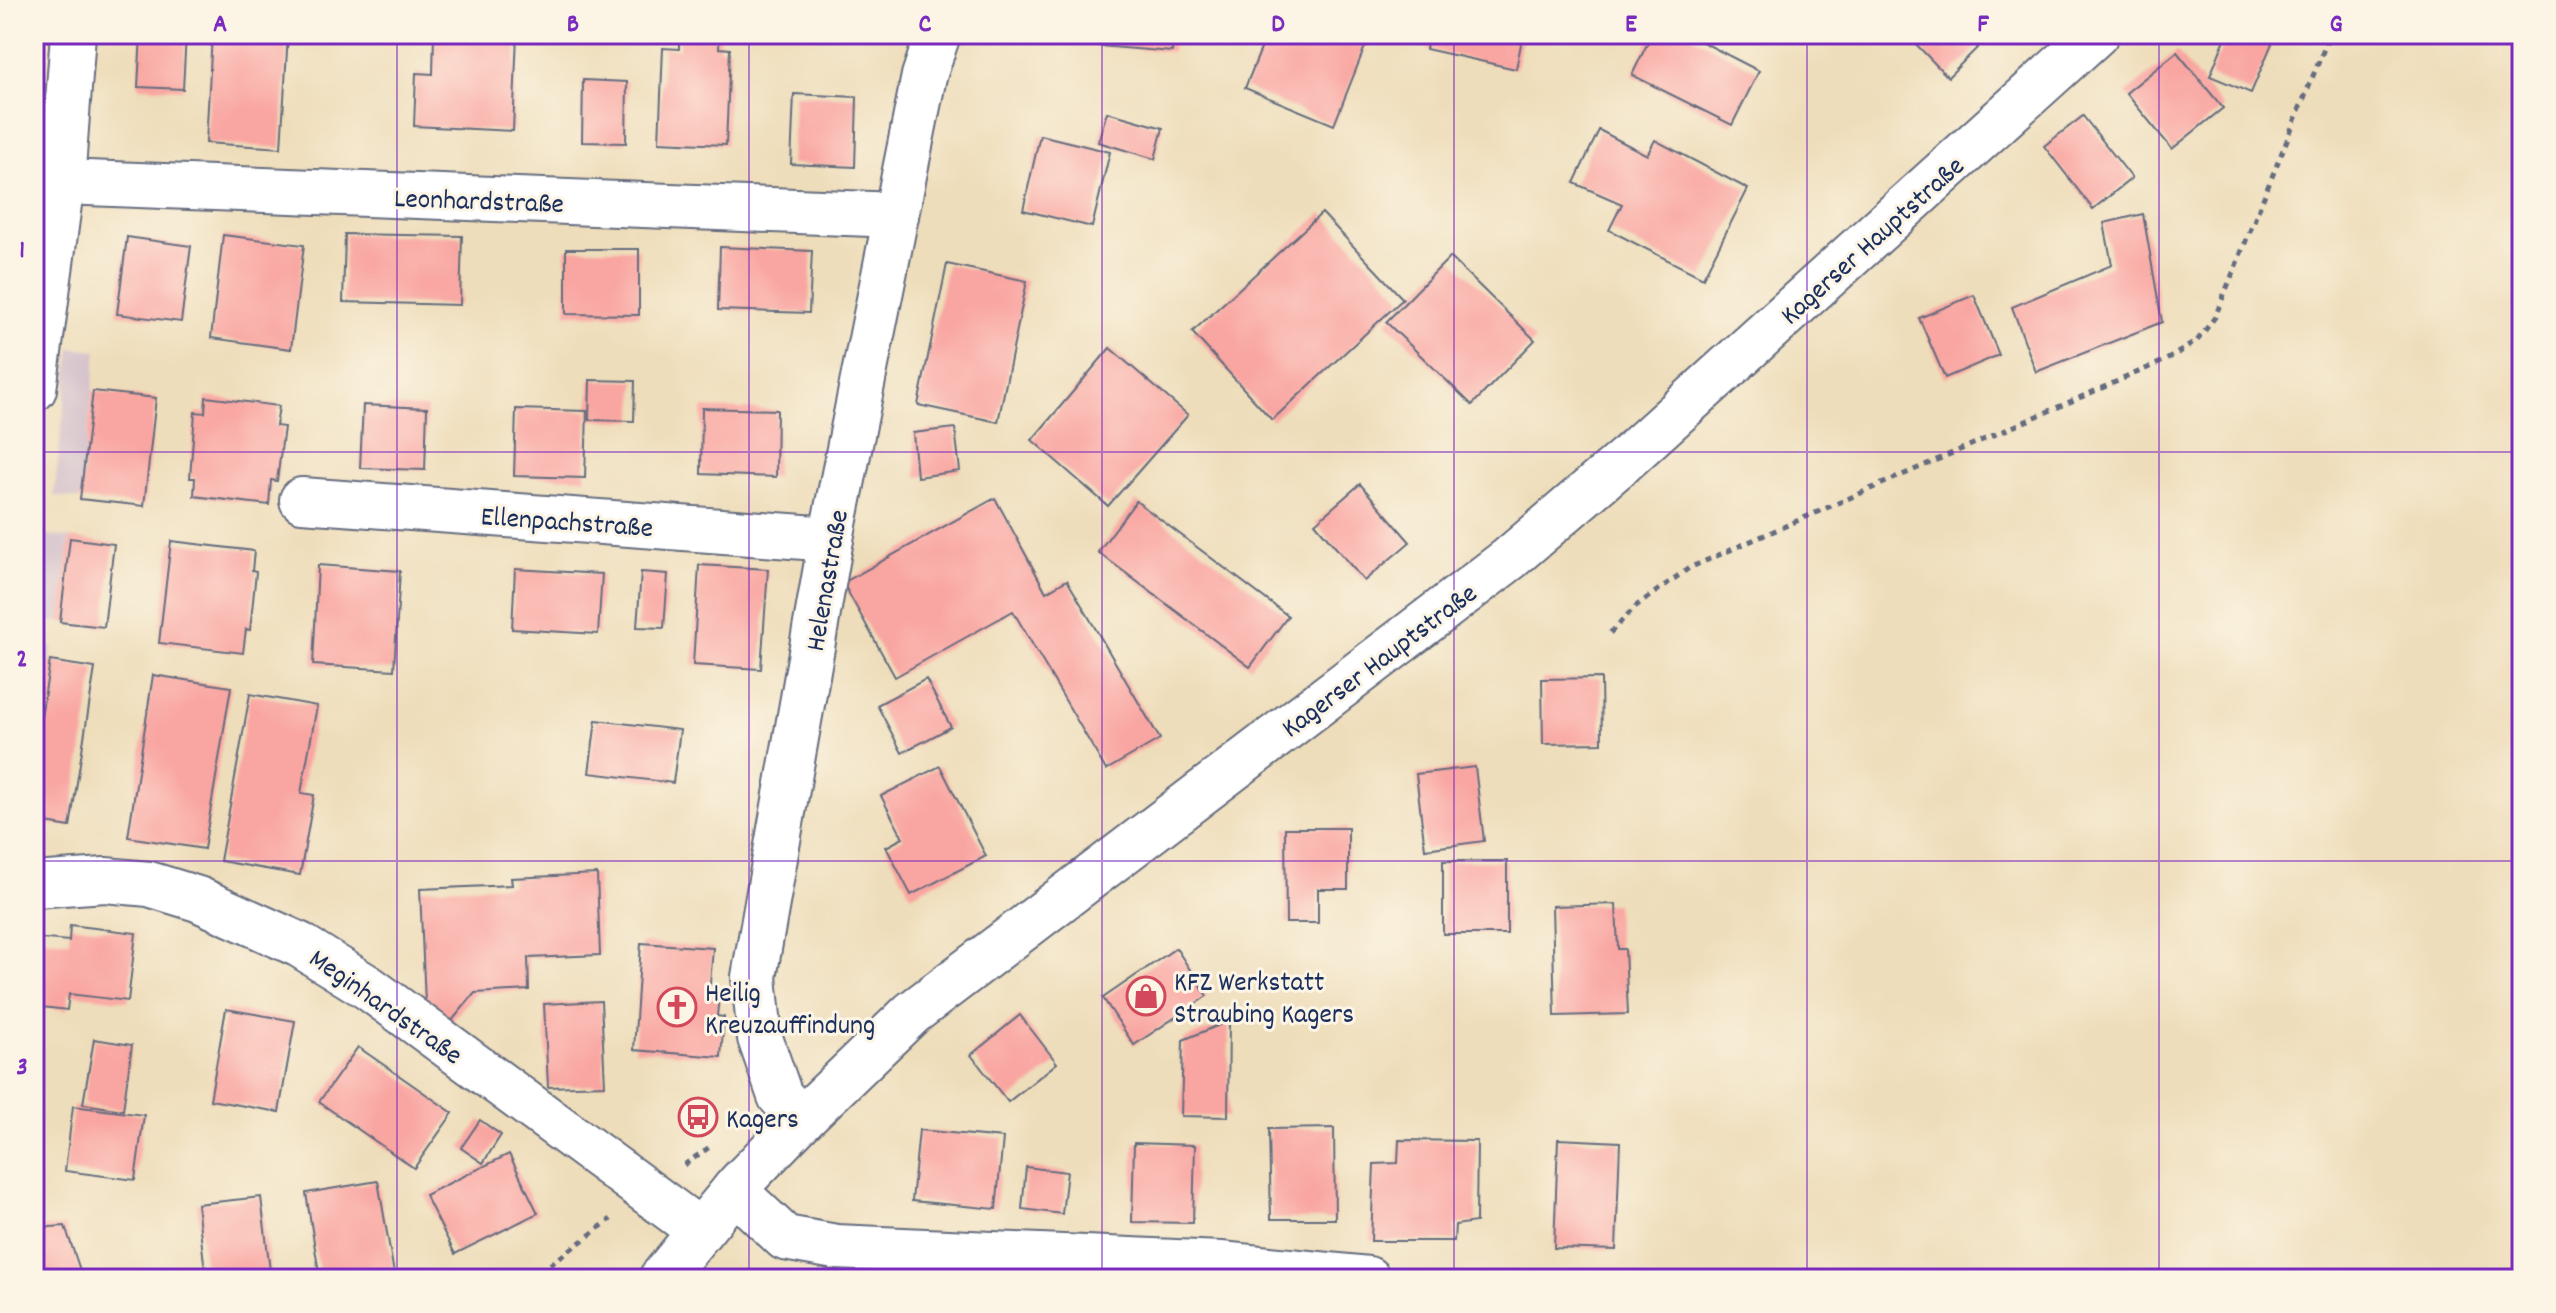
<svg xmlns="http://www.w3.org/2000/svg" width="2556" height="1313" font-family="Dekko,sans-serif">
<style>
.industrial{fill:#d1bdc9}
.building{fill:#f9a5a1}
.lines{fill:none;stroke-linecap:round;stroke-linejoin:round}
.minor-casing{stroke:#656c7e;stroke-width:48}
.path{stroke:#656c7e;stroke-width:5;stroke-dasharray:6 6;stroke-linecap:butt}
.minor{stroke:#fff;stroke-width:44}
.grid{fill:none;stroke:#7b2cbf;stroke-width:2;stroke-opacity:0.55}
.labels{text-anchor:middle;stroke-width:6;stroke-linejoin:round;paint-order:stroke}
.street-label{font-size:28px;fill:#1b2f5e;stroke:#fcf5e5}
.poi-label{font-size:28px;fill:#1b2f5e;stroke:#fcf5e5;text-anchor:start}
.neatline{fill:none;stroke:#7b2cbf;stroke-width:3}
.grid-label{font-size:26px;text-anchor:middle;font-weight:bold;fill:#7b2cbf}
</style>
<rect width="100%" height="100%" fill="#fcf5e5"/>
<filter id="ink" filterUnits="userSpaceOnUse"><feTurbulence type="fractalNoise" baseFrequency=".0125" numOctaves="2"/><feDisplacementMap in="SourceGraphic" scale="16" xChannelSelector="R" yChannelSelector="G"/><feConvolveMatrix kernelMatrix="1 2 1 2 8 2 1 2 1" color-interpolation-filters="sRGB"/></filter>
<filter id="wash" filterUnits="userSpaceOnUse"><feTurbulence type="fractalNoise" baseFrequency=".006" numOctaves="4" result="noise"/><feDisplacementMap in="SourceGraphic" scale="32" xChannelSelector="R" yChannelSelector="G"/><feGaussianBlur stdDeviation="1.8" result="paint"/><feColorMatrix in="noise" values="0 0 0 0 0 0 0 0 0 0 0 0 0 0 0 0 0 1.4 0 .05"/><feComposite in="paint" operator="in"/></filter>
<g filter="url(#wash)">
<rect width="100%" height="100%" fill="#eeddba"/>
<g class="industrial">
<path d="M71,348L97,351L80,499L54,496Z"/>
<path d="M44,535L70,538L60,622L34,619Z"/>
<path d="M34,644L52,647L34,761Z"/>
</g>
<g id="blocks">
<g class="building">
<path d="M141,34H186L183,89L138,87Z"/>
<path d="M212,34H288L281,148L206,143Z"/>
<path d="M434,34H517L513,131L414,126L416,73L433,74Z"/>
<path d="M679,34H720L719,48L730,49L726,145L659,142L663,48L679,49Z"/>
<path d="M1101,34H1173L1172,52L1100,46Z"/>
<path d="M1267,34H1370L1334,125L1245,88Z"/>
<path d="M1429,34H1523L1516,69L1426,49Z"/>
<path d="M1652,34H1687L1759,71L1732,125L1632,75Z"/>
<path d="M1906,34H1991L1948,77Z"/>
<path d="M2227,34H2276L2251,93L2210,76Z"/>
<path d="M2177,52L2223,108L2172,149L2126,93Z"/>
<path d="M583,80L627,82L626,143L582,142Z"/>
<path d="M794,94L857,97L855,167L791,164Z"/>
<path d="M1107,112L1163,128L1155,159L1098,142Z"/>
<path d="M2083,116L2132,178L2093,209L2044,146Z"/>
<path d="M1599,130L1647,155L1655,140L1748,189L1703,278L1609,230L1622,204L1574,183Z"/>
<path d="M1040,135L1110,152L1092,227L1023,210Z"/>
<path d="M1322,213L1403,299L1272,420L1192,332Z"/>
<path d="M2143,214L2162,322L2036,372L2012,307L2112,265L2104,223Z"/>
<path d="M345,234L462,236L460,305L343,302Z"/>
<path d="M223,235L304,245L291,349L211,338Z"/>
<path d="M127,237L191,246L181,322L117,314Z"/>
<path d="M720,247L812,251L809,313L718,310Z"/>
<path d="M566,249H639V315L566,314Z"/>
<path d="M1450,257L1535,340L1472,405L1386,322Z"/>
<path d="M947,264L1027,281L998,422L918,405Z"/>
<path d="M1974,295L1999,355L1945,378L1919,318Z"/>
<path d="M1110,348L1188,415L1108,506L1032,440Z"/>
<path d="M590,380L635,381L634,421L589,420Z"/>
<path d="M93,391L156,398L144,506L80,499Z"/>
<path d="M206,397L279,406L276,426L284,427L277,481L271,480L269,505L194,496L195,478H190L195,412L205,413Z"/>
<path d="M363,405L427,408L425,470L360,468Z"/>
<path d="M702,408L777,410L776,477L701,474Z"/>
<path d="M516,409L587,411L585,478L514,476Z"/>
<path d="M955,428L960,471L917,477L913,433Z"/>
<path d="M1360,484L1410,542L1364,581L1315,523Z"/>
<path d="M995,498L1046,592L1067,580L1160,739L1106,770L1013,611L895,677L843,583Z"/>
<path d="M1136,501L1288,616L1250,667L1098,552Z"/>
<path d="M70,538L114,544L104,627L60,622Z"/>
<path d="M171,541L254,551L252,571L256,572L250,630L246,629L243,653L159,643Z"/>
<path d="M318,565L400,571L394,670L313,665Z"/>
<path d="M699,565L768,569L761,669L693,665Z"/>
<path d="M515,569L602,574L598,634L512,629Z"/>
<path d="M641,572L668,574L664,628L637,627Z"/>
<path d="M50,661L95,668L70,827L34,821V761Z"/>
<path d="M153,675L231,687L204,849L128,837Z"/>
<path d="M1601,678L1602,743L1543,744L1542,679Z"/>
<path d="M926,679L951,727L902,753L877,705Z"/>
<path d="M250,694L317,706L301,793L314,795L300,875L220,861Z"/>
<path d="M596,720L680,730L673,783L589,773Z"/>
<path d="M940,766L986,856L911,895L886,847L903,838L881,796Z"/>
<path d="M1475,767L1484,841L1425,849L1416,774Z"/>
<path d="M1285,828H1348V889H1318V923H1286Z"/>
<rect x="1443" y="861" width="64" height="73"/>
<path d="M597,874L600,955L528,958L529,990L475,993L450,1023L425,1003L420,889L512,885L511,878Z"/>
<path d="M1616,904L1618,949H1625L1628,1014L1555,1016L1552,906Z"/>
<path d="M70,925L136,933L128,1001L69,994L67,1010L34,1006V938L69,941Z"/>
<path d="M641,943L713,948L709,996L719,997L717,1016L724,1017L721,1057L634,1050Z"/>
<path d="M1176,948L1207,996L1134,1045L1103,998Z"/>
<path d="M601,1001L605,1085L548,1087L544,1004Z"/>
<path d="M226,1009L295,1021L279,1112L210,1100Z"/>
<path d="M1020,1015L1057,1063L1008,1102L971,1055Z"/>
<path d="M1229,1021L1228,1117L1181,1116L1183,1040Z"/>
<path d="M94,1039L132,1045L123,1110L83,1104Z"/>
<path d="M358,1047L453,1113L414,1168L319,1102Z"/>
<path d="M73,1106L144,1115L135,1180L65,1171Z"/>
<path d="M480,1120L501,1135L483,1163L461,1148Z"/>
<path d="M1334,1128L1335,1219H1271L1269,1129Z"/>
<path d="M919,1130L1003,1138L996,1209L912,1201Z"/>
<path d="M1558,1139L1620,1142L1616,1250L1554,1248Z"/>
<path d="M1399,1140L1477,1141L1476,1222L1455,1225L1454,1241H1371L1374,1164L1398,1163Z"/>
<path d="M1134,1143L1195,1145L1193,1223L1132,1222Z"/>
<path d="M509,1154L538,1213L455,1254L425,1195Z"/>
<path d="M1026,1167L1067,1172L1062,1214L1022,1209Z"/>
<path d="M378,1181L395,1279H320L306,1193Z"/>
<path d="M261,1197L271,1279H206L197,1204Z"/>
<path d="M65,1226L83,1279H34V1228Z"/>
<path d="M864,1272L909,1277V1279H863Z"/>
</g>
</g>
</g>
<g filter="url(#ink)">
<use href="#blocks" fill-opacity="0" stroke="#656c7e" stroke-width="2"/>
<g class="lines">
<g class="minor-casing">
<g id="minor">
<path d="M62,182L896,215"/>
<path d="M34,389L62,182L73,34"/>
<path d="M302,500L831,539"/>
<path d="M34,885L105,880L149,884L198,899L300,945L369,988L699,1230"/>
<path d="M802,1119L780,1096L760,1038L754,977L831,539L924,76L938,34"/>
<path d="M734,1190L785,1238L836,1247L1221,1264L1368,1279"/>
<path d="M661,1279L739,1184L802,1119L912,1013L1509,559L1627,458L2096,34"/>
</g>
</g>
<g class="path">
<path d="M1610,633L1636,606L1689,568L2166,360L2197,341L2215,317L2330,34"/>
<path d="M684,1165L711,1146"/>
<path d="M531,1279L611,1219"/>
</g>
<use href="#minor" class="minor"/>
</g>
</g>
<path class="grid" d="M397,34V1279M749,34V1279M1102,34V1279M1454,34V1279M1807,34V1279M2159,34V1279M34,452H2522M34,861H2522"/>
<defs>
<g id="shop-ring" transform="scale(2)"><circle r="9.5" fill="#fcf5e5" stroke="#d1495b" stroke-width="1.5"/><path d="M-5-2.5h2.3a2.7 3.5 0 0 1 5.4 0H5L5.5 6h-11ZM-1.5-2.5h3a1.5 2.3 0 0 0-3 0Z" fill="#d1495b"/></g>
<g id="church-ring" transform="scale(2)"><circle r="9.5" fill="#fcf5e5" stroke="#d1495b" stroke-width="1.5"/><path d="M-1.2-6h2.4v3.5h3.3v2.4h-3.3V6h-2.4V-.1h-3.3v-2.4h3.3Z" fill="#d1495b"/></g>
<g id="bus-ring" transform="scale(2)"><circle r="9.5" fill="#fcf5e5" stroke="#d1495b" stroke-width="1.5"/><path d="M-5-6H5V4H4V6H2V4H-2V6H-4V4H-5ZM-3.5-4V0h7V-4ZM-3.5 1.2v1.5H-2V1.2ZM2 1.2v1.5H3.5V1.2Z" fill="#d1495b"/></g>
</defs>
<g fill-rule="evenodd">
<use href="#shop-ring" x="1146" y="996"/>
<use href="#church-ring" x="677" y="1007"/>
<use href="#bus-ring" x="698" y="1117"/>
</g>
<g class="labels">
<g class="street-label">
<text transform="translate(479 199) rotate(2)" y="10">Leonhardstraße</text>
<text transform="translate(1871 239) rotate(-42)" y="10">Kagerser Hauptstraße</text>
<text transform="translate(567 520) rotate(4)" y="10">Ellenpachstraße</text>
<text transform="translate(825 580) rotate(-80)" y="10">Helenastraße</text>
<text transform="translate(1378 659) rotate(-37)" y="10">Kagerser Hauptstraße</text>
<text transform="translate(387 1005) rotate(35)" y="10">Meginhardstraße</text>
</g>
<g class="poi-label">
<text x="1174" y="990">KFZ Werkstatt<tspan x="1174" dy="32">Straubing Kagers</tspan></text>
<text x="705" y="1001">Heilig<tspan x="705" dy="32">Kreuzauffindung</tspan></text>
<text x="726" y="1127">Kagers</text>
</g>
</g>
<rect width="2556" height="1313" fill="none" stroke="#fcf5e5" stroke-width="88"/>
<rect x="44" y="44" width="2468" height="1225" class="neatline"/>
<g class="grid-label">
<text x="220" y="31">A</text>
<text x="573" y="31">B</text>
<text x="925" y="31">C</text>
<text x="1278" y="31">D</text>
<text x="1631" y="31">E</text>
<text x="1983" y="31">F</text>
<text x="2336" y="31">G</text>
<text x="22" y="257">1</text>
<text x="22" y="666">2</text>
<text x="22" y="1074">3</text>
</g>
</svg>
